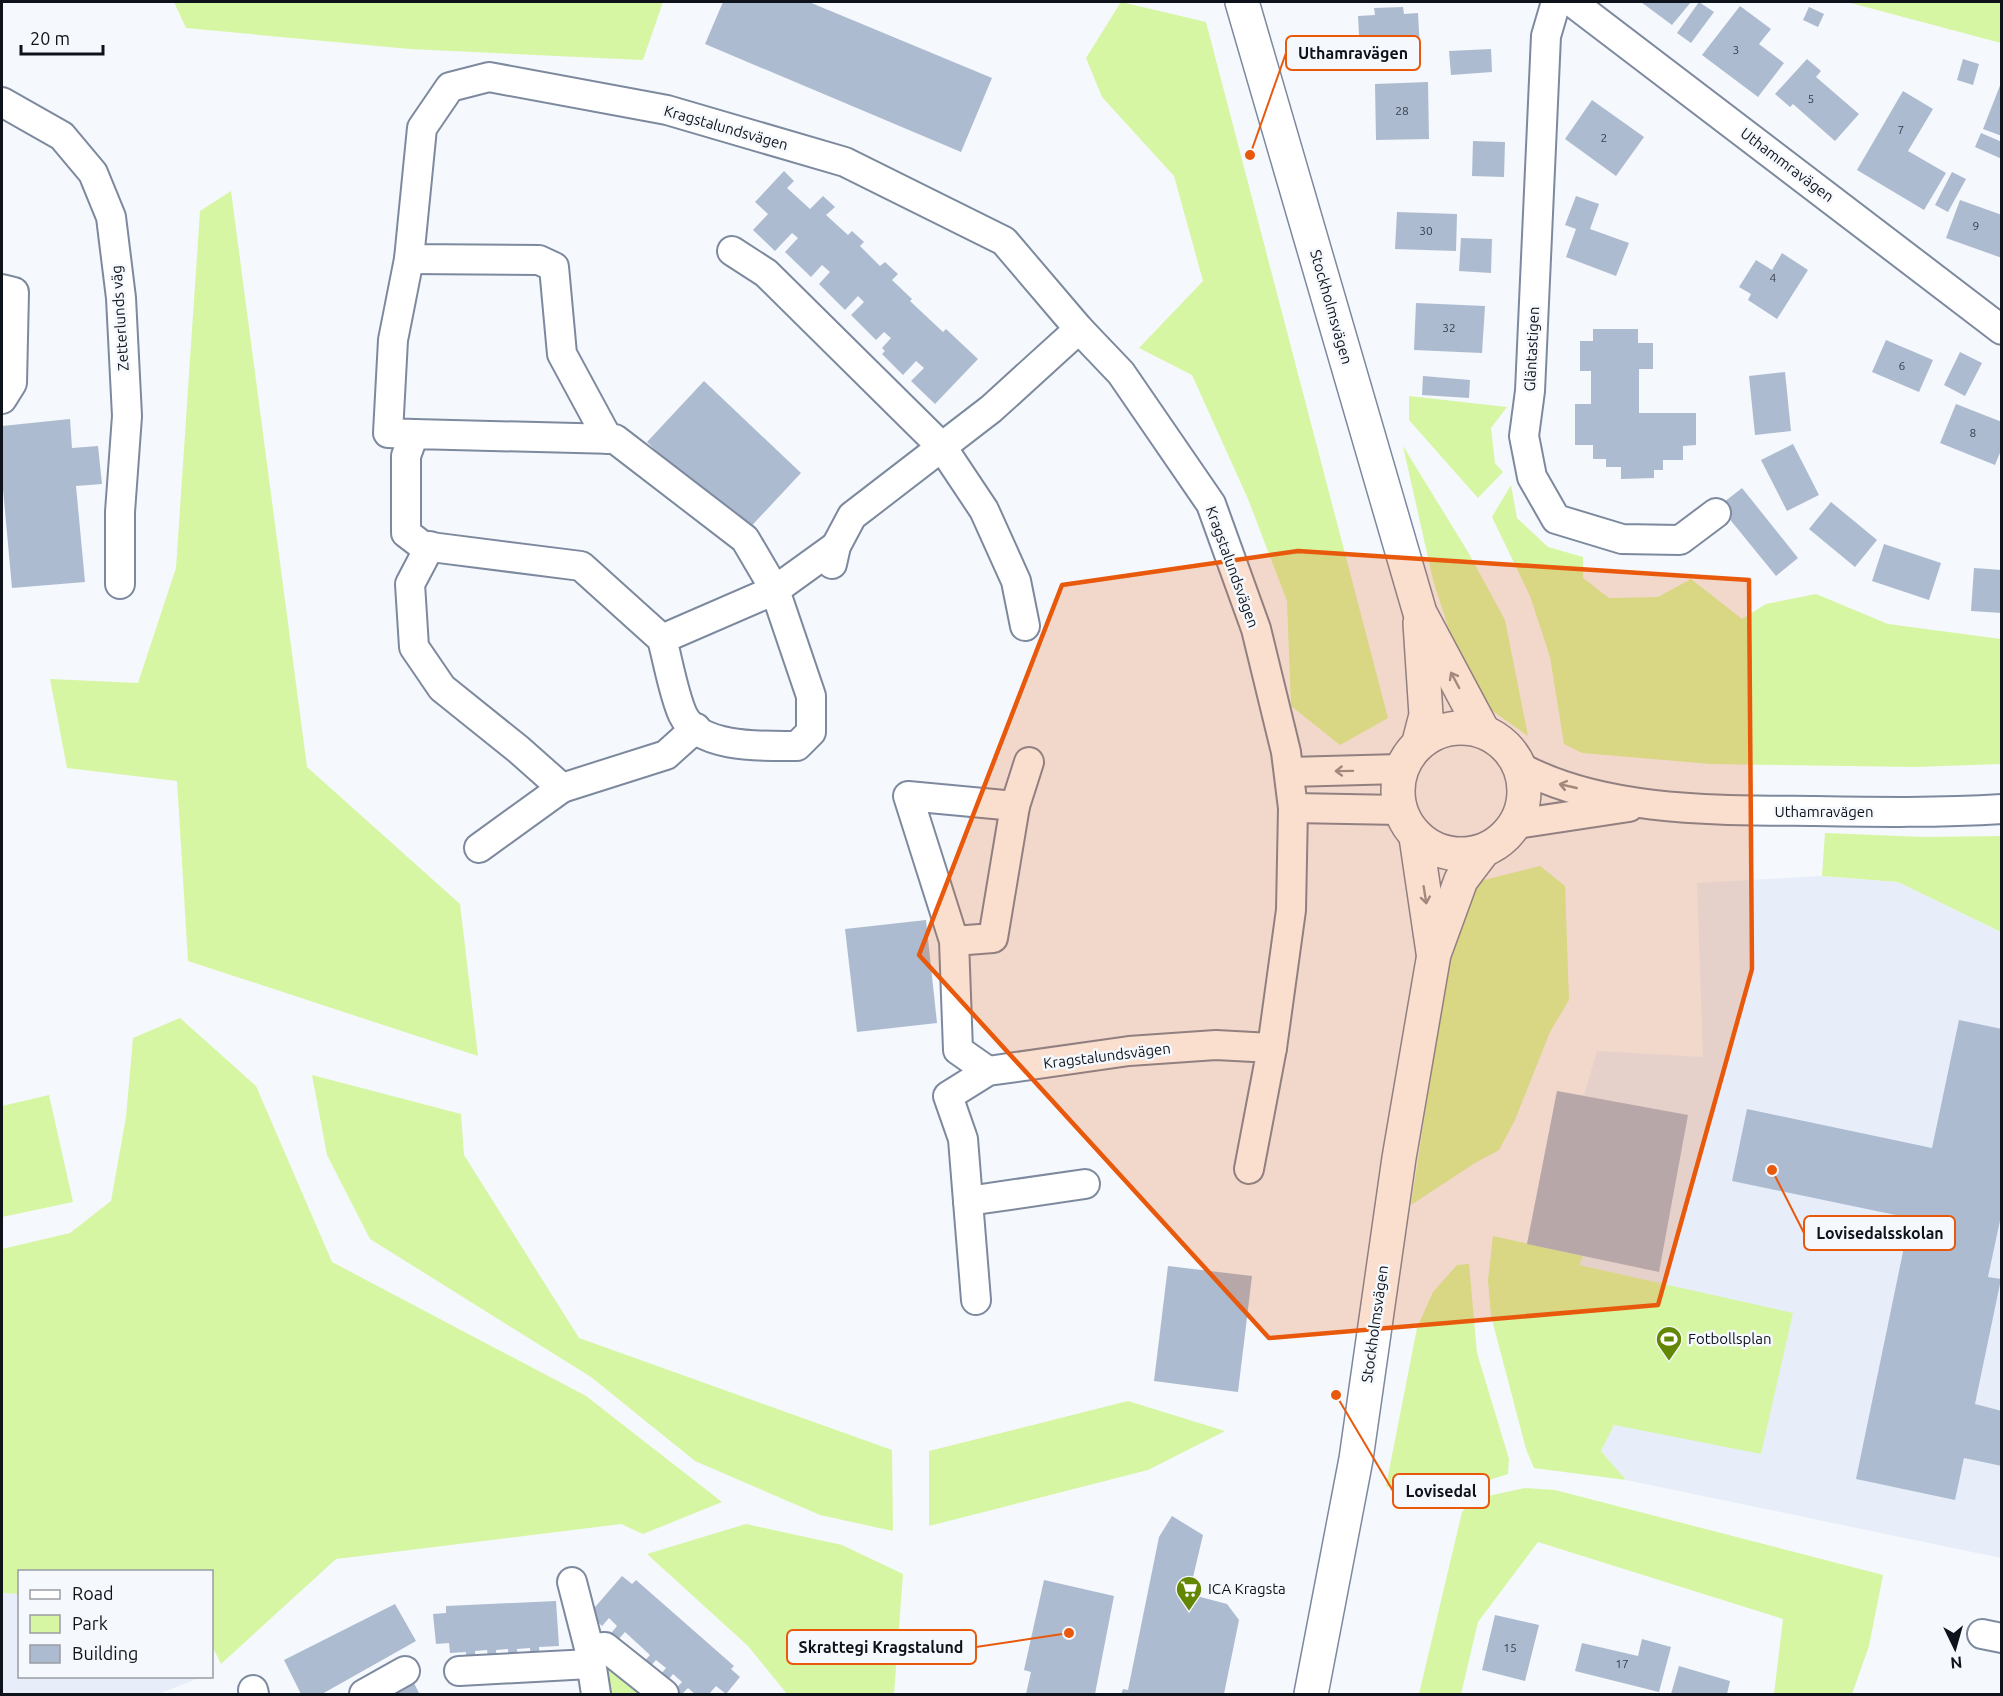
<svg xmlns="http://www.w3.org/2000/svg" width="2003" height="1696" font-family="Ubuntu,sans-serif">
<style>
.built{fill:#e7eefa}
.green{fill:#d6f6a3}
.building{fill:#adbbd1}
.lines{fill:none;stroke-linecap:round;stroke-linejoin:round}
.minor-casing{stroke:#7d899e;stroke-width:32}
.secondary-casing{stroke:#7d899e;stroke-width:36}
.minor{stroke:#fff;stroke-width:28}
.secondary{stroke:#fff;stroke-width:33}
.oneway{stroke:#939598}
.marked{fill:#e8590c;fill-opacity:0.2;stroke:#e8590c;stroke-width:4.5;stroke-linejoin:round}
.labels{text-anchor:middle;stroke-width:5;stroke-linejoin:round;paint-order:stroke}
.number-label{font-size:12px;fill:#363d48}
.street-label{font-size:15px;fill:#0e131b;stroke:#f5f8fc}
.poi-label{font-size:15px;fill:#0e131b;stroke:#f5f8fc;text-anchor:start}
.leader{fill:none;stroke:#e8590c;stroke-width:2}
.callout-dot{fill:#e8590c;stroke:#f5f8fc;stroke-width:2}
.callout{fill:#f5f8fc;stroke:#e8590c;stroke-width:2}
.callout-label{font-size:16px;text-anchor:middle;font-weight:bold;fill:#0e131b}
</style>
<rect width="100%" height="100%" fill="#f5f8fc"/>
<g class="built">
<path d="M1822,876L1898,882L2001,932V1558L1626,1480L1601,1451L1613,1425L1546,1411L1574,1273L1583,1256L1527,1244L1557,1091L1584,1095L1597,1051L1703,1057L1697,883Z"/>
<path d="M2,1593L19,1594L20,1676L202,1677L158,1694H2Z"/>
</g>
<g class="green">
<path d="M174,2H663L643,60L410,49L186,28Z"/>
<path d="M1121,2L1206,22L1388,718L1340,745L1291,706L1287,601L1248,499L1192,375L1139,348L1203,281L1174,176L1102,97L1086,58Z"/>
<path d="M1847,2H2001V43Z"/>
<path d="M231,191L307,767L460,904L478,1056L188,961L177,781L67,768L50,679L138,683L176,568L200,211Z"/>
<path d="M1409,396L1507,407L1491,428L1495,463L1503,472L1478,498L1409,420Z"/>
<path d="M1403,446L1468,552L1505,620L1528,736L1484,705L1467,686L1433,580Z"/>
<path d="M1511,485L1517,518L1548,547L1583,557V578L1609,598L1658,597L1691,579L1742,619L1766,604L1816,594L1888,624L2001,639V764L1915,767L1711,764L1582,753L1564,744L1550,657L1530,596L1492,517Z"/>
<path d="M1825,833L1924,837L2001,836V932L1898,882L1822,876Z"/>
<path d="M1540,866L1565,886L1569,1000L1550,1032L1515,1120L1499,1150L1475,1163L1411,1205L1457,905L1468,884Z"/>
<path d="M180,1018L256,1086L332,1262L586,1396L722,1502L643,1534L621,1524L336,1559L221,1664L212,1646V1572H20L19,1594L2,1593V1249L70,1233L111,1201L126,1117L133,1038Z"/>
<path d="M312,1075L461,1114L464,1155L579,1338L892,1450L893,1531L820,1515L695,1461L591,1377L370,1239L327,1155Z"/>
<path d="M49,1095L73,1202L2,1217V1106Z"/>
<path d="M1493,1236L1583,1256L1579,1265L1793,1313L1761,1454L1614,1425L1601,1451L1626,1480L1534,1468L1526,1449L1491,1316L1488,1280Z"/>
<path d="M1469,1264L1477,1353L1509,1459L1508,1474L1440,1496L1386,1486L1417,1328L1433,1292L1457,1265Z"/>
<path d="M1128,1401L1225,1431L1148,1470L929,1526V1451Z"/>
<path d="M1525,1488L1555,1490L1883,1575L1869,1646L1852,1694H1774L1783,1619L1538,1542L1478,1622L1461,1694H1419L1462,1512L1474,1499Z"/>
<path d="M746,1524L842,1545L903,1574L894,1694H787L748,1646L647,1554Z"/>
<path d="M608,1665L654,1694H600L601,1668Z"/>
</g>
<g class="building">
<path d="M723,2H809L992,78L961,152L705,44Z"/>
<path d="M1641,2H1691L1672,25Z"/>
<path d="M1699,2L1714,12L1691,43L1677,33Z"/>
<path d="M1740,6L1771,29L1759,44L1784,63L1758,97L1702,55Z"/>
<path d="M1403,7L1404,14L1418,13L1420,51L1360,53L1358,16L1375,15L1374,8Z"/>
<path d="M1809,7L1824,14L1818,27L1803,20Z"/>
<path d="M1491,49L1492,72L1451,75L1449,51Z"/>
<path d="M1807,59L1821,71L1816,77L1859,114L1835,141L1793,104L1790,107L1775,94Z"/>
<path d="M1963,59L1979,64L1973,85L1957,80Z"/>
<path d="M1428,82L1429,139L1376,140L1375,84Z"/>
<path d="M2001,83H2002V136L1983,129Z"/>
<path d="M1903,91L1933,109L1908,151L1946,173L1924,210L1857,170Z"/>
<path d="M1592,100L1644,137L1616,176L1565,139Z"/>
<path d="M1981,133L2002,142V159L1975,147Z"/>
<path d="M1473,141L1505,142L1504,177L1472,176Z"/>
<path d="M784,171L794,181L787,188L810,209L823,196L835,207L826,215L848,235L852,231L864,242L860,246L880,266L885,262L898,274L892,280L912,299L910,301L943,332L946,329L978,359L935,404L911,381L924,368L916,361L903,375L882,354L885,351L882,348L891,338L884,332L876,340L851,315L864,302L858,296L845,310L819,284L830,272L822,265L811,277L785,252L798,238L792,233L775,251L753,230L768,214L755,202Z"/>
<path d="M1952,172L1966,179L1948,212L1935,205Z"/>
<path d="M1576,196L1599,204L1590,229L1629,243L1616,276L1566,257L1576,229L1565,225Z"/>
<path d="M1960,200L2002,215V258L1946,238Z"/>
<path d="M1397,212L1457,214L1456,251L1395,249Z"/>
<path d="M1461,238L1492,239L1491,273L1459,271Z"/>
<path d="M1782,253L1808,270L1777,319L1748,300L1751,294L1739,287L1756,260L1772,270Z"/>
<path d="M1416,303L1485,306L1482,353L1414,350Z"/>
<path d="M1593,329H1638V343H1653V369H1639V413H1696V445L1683,446V460H1663V470H1654V478L1621,479V467H1606V459H1593V445H1575V404H1591V371H1580V341H1593Z"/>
<path d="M1886,340L1933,360L1919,392L1872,372Z"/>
<path d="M1960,352L1982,363L1965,396L1944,385Z"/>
<path d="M1785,372L1791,431L1755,435L1749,376Z"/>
<path d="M1423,376L1470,380L1469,398L1422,395Z"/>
<path d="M704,381L801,473L744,534L647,442Z"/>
<path d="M1956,404L2002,422V448L1995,465L1940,443Z"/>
<path d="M70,419L72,448L98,446L102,484L76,486L85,582L12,588L2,478V426Z"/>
<path d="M1793,444L1819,495L1787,511L1761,460Z"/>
<path d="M1742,488L1798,558L1776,576L1719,506Z"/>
<path d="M1831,502L1877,540L1855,567L1809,529Z"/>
<path d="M1884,544L1941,563L1929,600L1872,581Z"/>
<path d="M1974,568L2002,570V613L1971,611Z"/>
<path d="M926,920L937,1023L857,1032L845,929Z"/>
<path d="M1959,1020L2002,1029V1211L1988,1277L2001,1279L1975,1404L2002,1411V1466L1964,1458L1955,1500L1856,1479L1910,1218L1732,1181L1747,1109L1932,1148Z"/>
<path d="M1557,1091L1688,1115L1659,1272L1527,1244Z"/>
<path d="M1168,1266L1252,1276L1238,1392L1154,1381Z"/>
<path d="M1172,1516L1203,1535L1189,1594L1227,1604L1239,1620L1224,1694H1121L1123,1689L1128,1690L1159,1537Z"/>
<path d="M622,1576L632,1584L636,1580L734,1666L731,1669L740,1677L726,1694L716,1686L709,1694H695L688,1688L682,1694H674L672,1693L682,1682L673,1674L664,1685L657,1679L666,1668L656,1660L647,1670L641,1665L650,1655L625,1632L615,1643L608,1637L617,1626L609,1618L602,1626L589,1614Z"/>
<path d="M1044,1580L1114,1596L1095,1694H1026L1031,1672L1024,1670Z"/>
<path d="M556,1601L559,1646L539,1647L540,1662L531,1663L530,1648L517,1649L518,1664L509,1665L508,1649L496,1650L497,1665L489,1666L487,1650L475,1651L476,1667H466V1652L450,1653L449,1643L436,1644L433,1614L446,1613V1606Z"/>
<path d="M395,1604L416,1641L322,1694H301L284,1660Z"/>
<path d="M1495,1615L1539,1625L1525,1681L1482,1670Z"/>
<path d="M1642,1639L1671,1647L1659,1692L1575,1671L1582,1643L1638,1656Z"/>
<path d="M1679,1666L1730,1681L1727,1694H1671Z"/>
<path d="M411,1677L419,1693L382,1694Z"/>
</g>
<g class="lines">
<g class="minor-casing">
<g id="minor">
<path d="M1556,2L1546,36L1530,391L1524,436L1532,477L1556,519L1622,539L1680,540L1716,513"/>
<path d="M1572,2L2002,330"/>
<path d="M2,102L62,136L93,173L111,217L121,298L127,416L120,512V584"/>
<path d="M732,251L766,273L942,447L984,510L1016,581L1025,626"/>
<path d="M409,259L393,340L388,433L414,434"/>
<path d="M2,289L14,292L12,383L2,399"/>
<path d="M608,439L562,354L554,267L539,260L409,259L422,128L450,87L489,77L667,110L845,162L1004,241L1079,329L1121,373L1211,504L1256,629L1286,752L1293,808L1291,910L1272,1048"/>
<path d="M430,546L410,584L414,647L442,688L518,749L562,788L666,755L696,728"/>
<path d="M832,564L836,546L852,516L991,409L1079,329"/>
<path d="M662,639L581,566L423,546L406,533V456L414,434L615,439L745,539L775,590L662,639C668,661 674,696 683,715C699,749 765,746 797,746L811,732V696L775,590L836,546"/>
<path d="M1520,767C1605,813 1720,810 1815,811C1877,812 1939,813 2002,809"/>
<path d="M1289,772L1400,769"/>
<path d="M1015,806L1029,762"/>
<path d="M1293,808L1400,810"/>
<path d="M1516,824L1629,807"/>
<path d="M479,848L562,788"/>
<path d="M954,941L993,938L1015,806L908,796L954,941L958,1050L988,1071"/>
<path d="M968,1201L1085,1184"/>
<path d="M976,1300L963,1139L948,1096L988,1071L1129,1051L1216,1045L1272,1048L1249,1169"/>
<path d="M572,1582L589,1648L596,1694"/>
<path d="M1982,1634L2002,1638"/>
<path d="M589,1648L605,1647L664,1694"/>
<path d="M459,1671L590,1664"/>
<path d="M253,1690L254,1694"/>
<path d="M364,1694L405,1671"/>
</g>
</g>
<g class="secondary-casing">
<g id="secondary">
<path d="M1242,2L1420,613L1483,731"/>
<circle cx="1461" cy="791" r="63"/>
<path d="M1419,742L1426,715L1420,623"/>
<path d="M1416,837L1433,952"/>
<path d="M1311,1694L1356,1459L1399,1158L1434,954L1461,880L1483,851"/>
</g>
</g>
<use href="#minor" class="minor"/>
<use href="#secondary" class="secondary"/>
</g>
<defs><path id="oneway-shaft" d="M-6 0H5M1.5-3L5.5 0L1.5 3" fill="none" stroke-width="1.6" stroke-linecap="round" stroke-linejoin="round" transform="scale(1.5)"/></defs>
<g class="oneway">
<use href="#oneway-shaft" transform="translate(1455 680) rotate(-118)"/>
<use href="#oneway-shaft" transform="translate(1344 771) rotate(179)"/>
<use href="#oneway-shaft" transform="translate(1568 786) rotate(-167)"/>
<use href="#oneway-shaft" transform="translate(1425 895) rotate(81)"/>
</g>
<path class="marked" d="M1298,551L1749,580L1752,969L1658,1305L1269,1338L919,955L1062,585Z"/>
<defs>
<g id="stadium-pin" transform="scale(1.35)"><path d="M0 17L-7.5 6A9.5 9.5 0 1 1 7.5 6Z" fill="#638603" stroke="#f5f8fc"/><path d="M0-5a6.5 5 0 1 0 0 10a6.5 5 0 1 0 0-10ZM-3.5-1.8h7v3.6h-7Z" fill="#fff"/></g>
<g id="supermarket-pin" transform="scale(1.35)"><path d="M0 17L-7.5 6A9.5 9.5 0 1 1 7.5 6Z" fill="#638603" stroke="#f5f8fc"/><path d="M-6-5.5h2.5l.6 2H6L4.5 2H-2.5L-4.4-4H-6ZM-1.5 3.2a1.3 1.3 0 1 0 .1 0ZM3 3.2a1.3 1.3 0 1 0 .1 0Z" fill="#fff"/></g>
</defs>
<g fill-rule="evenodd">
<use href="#stadium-pin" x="1669" y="1339"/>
<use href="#supermarket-pin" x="1189" y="1589"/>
</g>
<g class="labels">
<g class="number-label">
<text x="1736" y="54">3</text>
<text x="1811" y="103">5</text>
<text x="1402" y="115">28</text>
<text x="1901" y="134">7</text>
<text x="1604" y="142">2</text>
<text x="1976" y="230">9</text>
<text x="1426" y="235">30</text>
<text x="1773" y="282">4</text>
<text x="1449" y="332">32</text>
<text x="1902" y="370">6</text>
<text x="1973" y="437">8</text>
<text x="1510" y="1652">15</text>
<text x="1622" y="1668">17</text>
</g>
<g class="street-label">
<text transform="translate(726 128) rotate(16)" y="5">Kragstalundsvägen</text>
<text transform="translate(1787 165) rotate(37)" y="5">Uthammravägen</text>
<text transform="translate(1331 307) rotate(74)" y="5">Stockholmsvägen</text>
<text transform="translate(120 318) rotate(-94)" y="5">Zetterlunds väg</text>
<text transform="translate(1532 349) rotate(-87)" y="5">Gläntastigen</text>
<text transform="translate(1232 567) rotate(70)" y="5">Kragstalundsvägen</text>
<text x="1824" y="817">Uthamravägen</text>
<text transform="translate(1107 1056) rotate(-7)" y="5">Kragstalundsvägen</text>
<text transform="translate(1375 1324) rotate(-82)" y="5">Stockholmsvägen</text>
</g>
<g class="poi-label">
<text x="1688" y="1344">Fotbollsplan</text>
<text x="1208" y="1594">ICA Kragsta</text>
</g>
</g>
<path class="leader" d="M1250 155L1286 53M1772 1170L1804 1233M1336 1395L1393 1491M1069 1633L976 1647"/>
<g class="callout-dot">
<circle cx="1250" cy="155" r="6"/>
<circle cx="1772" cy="1170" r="6"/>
<circle cx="1336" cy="1395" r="6"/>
<circle cx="1069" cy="1633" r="6"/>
</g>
<g class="callout">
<rect x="1286" y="36" width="134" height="34" rx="6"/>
<rect x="1804" y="1216" width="151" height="34" rx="6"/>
<rect x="1393" y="1474" width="96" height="34" rx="6"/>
<rect x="787" y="1630" width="189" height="34" rx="6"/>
</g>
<g class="callout-label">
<text x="1353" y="59">Uthamravägen</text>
<text x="1880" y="1239">Lovisedalsskolan</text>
<text x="1441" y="1497">Lovisedal</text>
<text x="881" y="1653">Skrattegi Kragstalund</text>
</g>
<rect width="2003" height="1696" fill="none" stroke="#0e131b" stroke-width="6"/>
<rect x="18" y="1570" width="195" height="108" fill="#f5f8fc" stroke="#999ca2" stroke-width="1.5"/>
<rect x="30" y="1590" width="30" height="9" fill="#ffffff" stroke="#999ca2" stroke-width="1.5"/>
<text x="72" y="1600" font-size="18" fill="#0e131b">Road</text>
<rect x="30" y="1615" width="30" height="18" fill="#d6f6a3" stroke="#999ca2" stroke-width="1.5"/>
<text x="72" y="1630" font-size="18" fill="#0e131b">Park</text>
<rect x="30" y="1645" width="30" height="18" fill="#adbbd1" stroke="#999ca2" stroke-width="1.5"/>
<text x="72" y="1660" font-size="18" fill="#0e131b">Building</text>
<g transform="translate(1955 1648) rotate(175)" stroke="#f5f8fc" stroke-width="4.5" paint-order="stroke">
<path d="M0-4.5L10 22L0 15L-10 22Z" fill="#0e131b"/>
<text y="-9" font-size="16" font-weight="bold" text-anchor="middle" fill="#0e131b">N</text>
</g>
<path d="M21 45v9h82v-9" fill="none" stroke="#0e131b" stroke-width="3"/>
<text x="30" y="45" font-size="18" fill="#0e131b" stroke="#f5f8fc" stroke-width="4.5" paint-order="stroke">20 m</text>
</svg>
